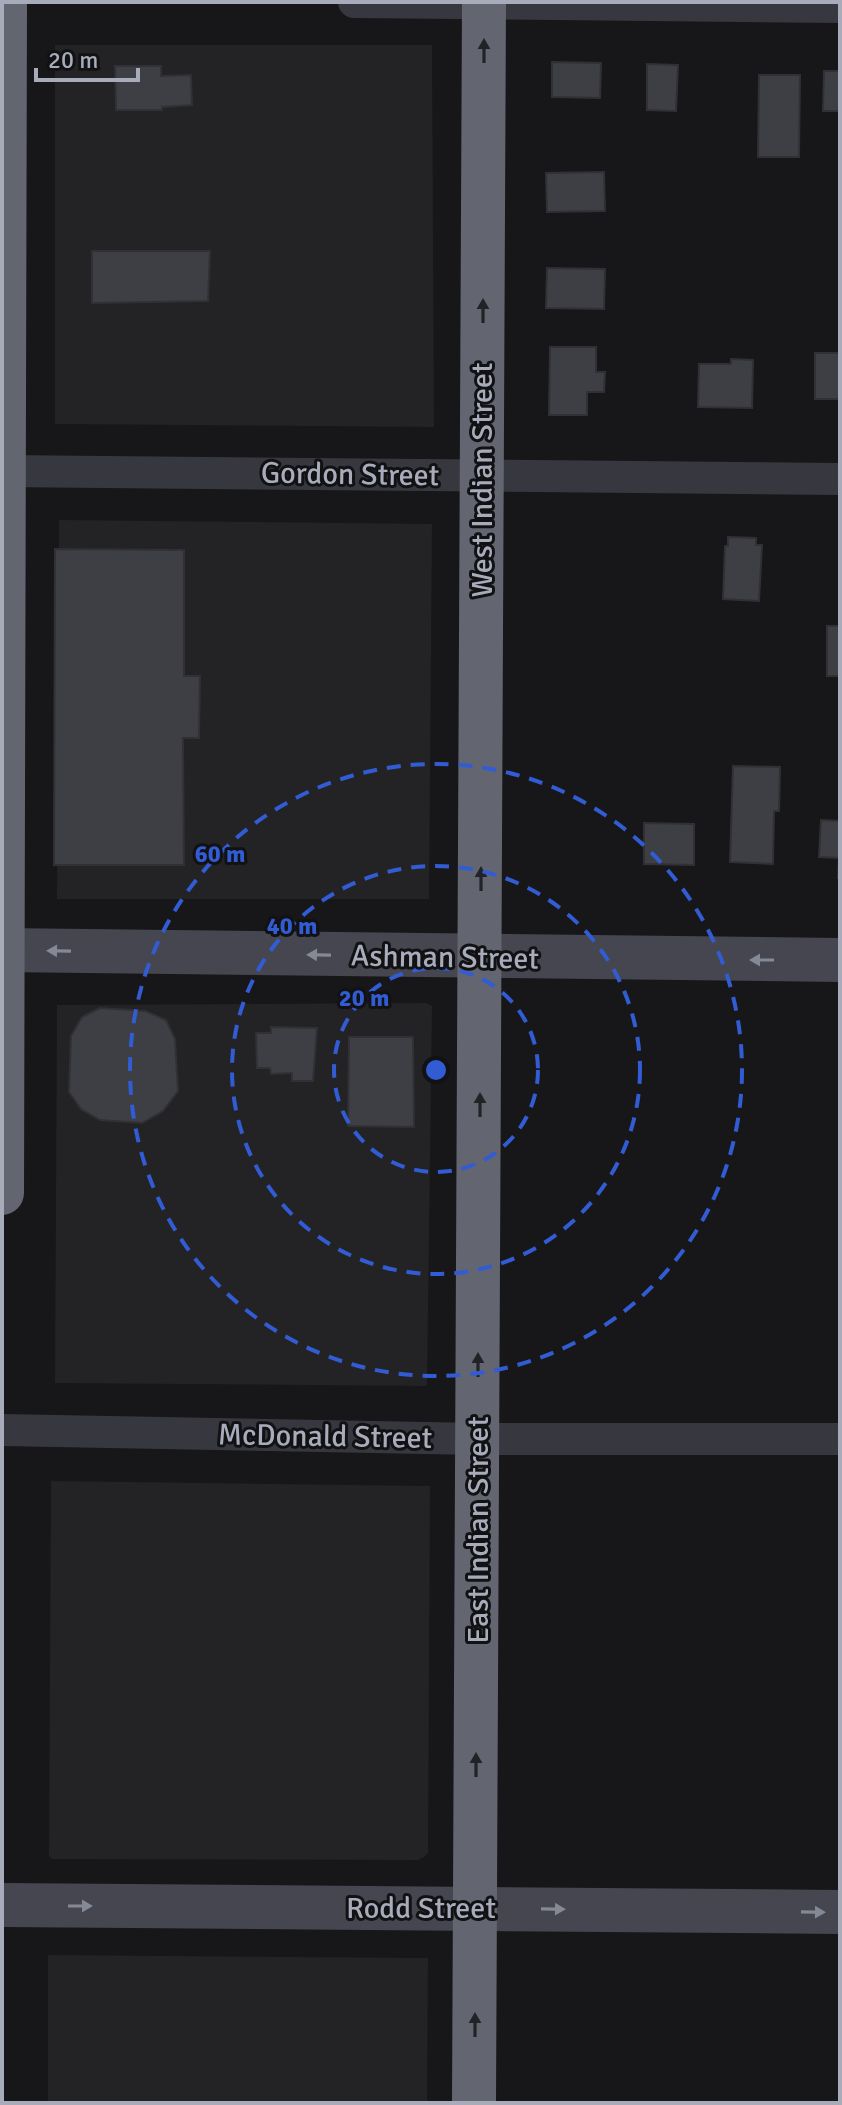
<svg xmlns="http://www.w3.org/2000/svg" width="842" height="2105" font-family="Signika,sans-serif">
<style>
.built{fill:#232326}
.building{fill:#3e3f44;stroke:#313035;stroke-width:2}
.lines{fill:none;stroke-linecap:round;stroke-linejoin:round}
.street{stroke:#37383f;stroke-width:32}
.secondary{stroke:#45464f;stroke-width:44}
.highway{stroke:#636570;stroke-width:44}
.oneway{fill:#222326}
.oneway2{fill:#858895}
.ring{fill:none;stroke:#325cd4;stroke-width:4;stroke-dasharray:14 10}
.labels{text-anchor:middle;stroke-width:6;stroke-linejoin:round;paint-order:stroke}
.street-label{font-size:30px;fill:#a7abba;stroke:#121214}
.centre{fill:#325cd4;stroke:#121214;stroke-width:4}
.ring-label{font-size:24px;text-anchor:middle;font-weight:bold;fill:#325cd4;stroke:#121214;stroke-width:6;stroke-linejoin:round;paint-order:stroke}
</style>
<rect width="100%" height="100%" fill="#171719"/>
<g class="built">
<path d="M55,45H432L434,427L55,424Z"/>
<path d="M59,520L432,524L429,899H57Z"/>
<path d="M426,1003L432,1006L427,1386L55,1383L57,1005Z"/>
<path d="M51,1481L430,1486L428,1853L424,1857L418,1860L52,1859L49,1856Z"/>
<path d="M48,1955L428,1958L427,2103H48Z"/>
</g>
<g class="building">
<path d="M552,62L601,63L600,98L552,97Z"/>
<path d="M647,64L678,65L676,111L647,110Z"/>
<path d="M115,66H161V76L191,75L192,105L162,107V110H116Z"/>
<path d="M824,71H840V111H823Z"/>
<path d="M759,75H800L799,157H758Z"/>
<path d="M604,172L605,211L547,212L546,173Z"/>
<path d="M92,251H210L208,301L92,303Z"/>
<path d="M547,268L605,269L604,309L546,308Z"/>
<path d="M550,347H596V372H605L604,392H587V415H549Z"/>
<rect x="815" y="353" width="25" height="46"/>
<path d="M731,359L753,360L752,408L698,407L699,364H731Z"/>
<path d="M728,537L756,538V545H762L759,601L723,599L725,546H728Z"/>
<path d="M55,549L184,550V676H200L199,738H183L184,865H54Z"/>
<rect x="827" y="626" width="13" height="50"/>
<path d="M733,766L780,767L779,811H774L773,864L730,862Z"/>
<path d="M821,820L840,821V878H838L839,858L819,857Z"/>
<path d="M644,823L694,824V865L644,864Z"/>
<path d="M100,1008L145,1011L166,1020L175,1039L178,1091L163,1111L142,1123L100,1120L81,1109L69,1092L71,1036L82,1017Z"/>
<path d="M271,1027L317,1028L313,1081H292V1073L271,1074L270,1068H257L256,1033H271Z"/>
<path d="M349,1037H413L414,1127L348,1126Z"/>
</g>
<g class="lines">
<g class="street">
<path d="M354,2L840,7"/>
<path d="M4,471L840,479"/>
<path d="M2,1430L478,1439H840"/>
</g>
<g class="secondary">
<path d="M2,950L840,960"/>
<path d="M2,1905L840,1912"/>
</g>
<g class="highway">
<path d="M2,1193L5,2"/>
<path d="M474,2103L484,2"/>
</g>
</g>
<defs><path id="oneway-solid" d="M-6-.8H1V-3.2L6.5 0L1 3.2V.8H-6Z" transform="scale(2)"/></defs>
<g class="oneway">
<use href="#oneway-solid" transform="translate(484 51) rotate(-90)"/>
<use href="#oneway-solid" transform="translate(483 311) rotate(-90)"/>
<use href="#oneway-solid" transform="translate(481 879) rotate(-90)"/>
<use href="#oneway-solid" transform="translate(480 1105) rotate(-90)"/>
<use href="#oneway-solid" transform="translate(478 1365) rotate(-90)"/>
<use href="#oneway-solid" transform="translate(476 1765) rotate(-90)"/>
<use href="#oneway-solid" transform="translate(475 2025) rotate(-90)"/>
</g>
<g class="oneway2">
<use href="#oneway-solid" transform="translate(59 951) rotate(-179)"/>
<use href="#oneway-solid" transform="translate(319 955) rotate(-179)"/>
<use href="#oneway-solid" transform="translate(762 960) rotate(-180)"/>
<use href="#oneway-solid" transform="translate(80 1906)"/>
<use href="#oneway-solid" transform="translate(553 1909) rotate(1)"/>
<use href="#oneway-solid" transform="translate(813 1912) rotate(1)"/>
</g>
<g class="ring">
<circle cx="436" cy="1070" r="102"/>
<circle cx="436" cy="1070" r="204"/>
<circle cx="436" cy="1070" r="306"/>
</g>
<g class="labels">
<g class="street-label">
<text transform="translate(350 474) rotate(1)" y="10">Gordon Street</text>
<text transform="translate(482 480) rotate(-90)" y="10">West Indian Street</text>
<text transform="translate(445 957) rotate(1)" y="10">Ashman Street</text>
<text transform="translate(325 1436) rotate(1)" y="10">McDonald Street</text>
<text transform="translate(478 1530) rotate(-90)" y="10">East Indian Street</text>
<text x="421" y="1918">Rodd Street</text>
</g>
</g>
<circle cx="436" cy="1070" r="12" class="centre"/>
<g class="ring-label">
<text x="220" y="862">60 m</text>
<text x="292" y="934">40 m</text>
<text x="364" y="1006">20 m</text>
</g>
<rect width="842" height="2105" fill="none" stroke="#a7abba" stroke-width="8"/>
<path d="M36 68v12h102v-12" fill="none" stroke="#a7abba" stroke-width="4"/>
<text x="48" y="68" font-size="24" fill="#a7abba" stroke="#121214" stroke-width="6" paint-order="stroke">20 m</text>
</svg>
